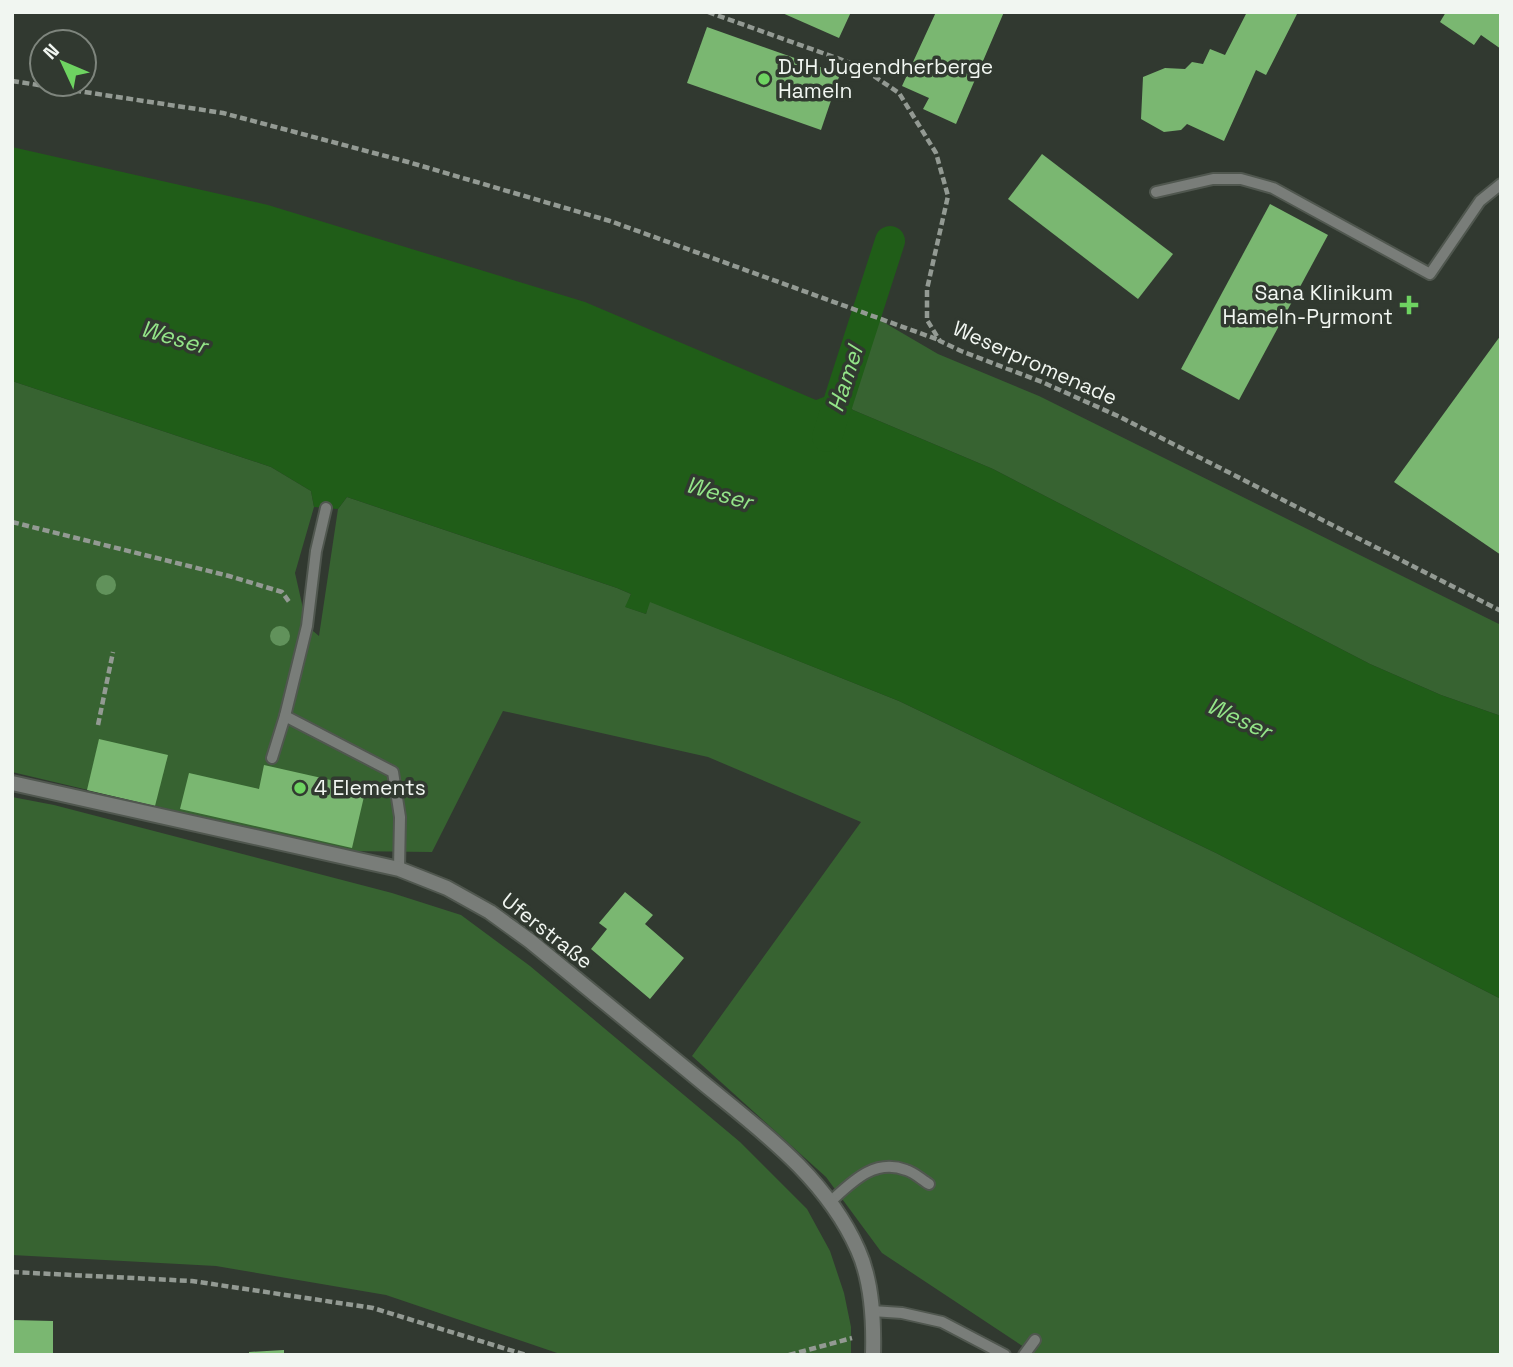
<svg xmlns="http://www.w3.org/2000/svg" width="1513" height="1367" font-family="'Space Grotesk',sans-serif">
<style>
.green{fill:#376331}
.water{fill:#205d18}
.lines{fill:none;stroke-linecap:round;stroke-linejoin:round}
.canal{stroke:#205d18;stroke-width:30}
.building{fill:#7ab771}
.service-casing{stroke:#50574f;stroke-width:14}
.minor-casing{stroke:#50574f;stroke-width:18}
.path{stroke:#939a93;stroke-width:4.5;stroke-dasharray:7 3.5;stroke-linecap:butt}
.service{stroke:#797d79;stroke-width:10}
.minor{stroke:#797d79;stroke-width:14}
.tree{fill:#61925b}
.poi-dot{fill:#6ed361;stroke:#313930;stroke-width:2.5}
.labels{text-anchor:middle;stroke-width:7;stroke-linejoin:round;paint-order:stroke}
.poi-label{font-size:21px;fill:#f1f6f1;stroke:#313930;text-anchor:start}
.street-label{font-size:21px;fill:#f1f6f1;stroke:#313930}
.water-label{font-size:23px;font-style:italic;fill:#93e488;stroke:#313930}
</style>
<rect width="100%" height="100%" fill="#313930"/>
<g class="green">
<path d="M873,316L938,354L1039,396L1501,625V716L1441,695L1370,664L993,469L853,410L845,403Z"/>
<path d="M12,381L271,467L311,491L314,507L295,573L307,626L319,636L338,509L347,497L617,588L631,594L626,607L646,614L649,601L899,701L1216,853L1501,999V1355H1036L882,1253L826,1177L692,1056L861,822L708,757L503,711L432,852L346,851L12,772Z"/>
<path d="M12,797L54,805L392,893L461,915L530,966L740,1142L807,1209L830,1251L844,1293L851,1327V1355H563L386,1295L216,1266L12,1255Z"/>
</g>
<path class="water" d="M12,147L268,205L585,302L816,400L829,395L840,399L853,410L993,469L1370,664L1441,695L1501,716V999L1216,853L899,701L650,602L646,614L625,607L631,594L617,588L347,497L338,509L314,507L311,491L271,467L12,381Z"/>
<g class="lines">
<path class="canal" d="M827,437L890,241"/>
</g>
<g class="building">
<path d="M780,12H851L839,38Z"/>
<path d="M936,12H1004L956,124L923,109L929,98L902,86Z"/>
<path d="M1247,12H1298L1266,75L1256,70L1224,141L1187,124L1181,130L1164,132L1141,119L1143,77L1165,68L1185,69L1192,62L1203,64L1210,49L1225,55Z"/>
<path d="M1446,12H1501V49L1481,35L1474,45L1440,22Z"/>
<path d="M707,27L840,74L821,130L687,83Z"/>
<path d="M1042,154L1173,254L1138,299L1008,199Z"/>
<path d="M1270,204L1328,235L1239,400L1181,369Z"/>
<path d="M1501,335V555L1394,482Z"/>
<path d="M99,739L168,755L155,806L87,790Z"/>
<path d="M264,765L366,788L352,848L180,809L189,773L259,789Z"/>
<path d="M625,892L653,915L645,924L684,958L650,999L591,949L607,929L599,923Z"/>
<path d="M12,1320L53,1321V1355H12Z"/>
<path d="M284,1350V1355H249V1352Z"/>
</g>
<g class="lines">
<g class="service-casing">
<g id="service">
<path d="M1156,192L1213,179H1241L1273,188L1430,274L1480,201L1501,184"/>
<path d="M285,716L393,772L400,817L399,869"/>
<path d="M272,758L285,716L307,626L316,551L326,508"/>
<path d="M830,1202C852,1182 874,1158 906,1170C914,1172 922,1180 929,1184"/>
<path d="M872,1311L902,1313L942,1322L1005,1355"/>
<path d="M1024,1355L1035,1340"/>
</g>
</g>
<g class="minor-casing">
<path id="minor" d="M12,783L399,869L447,888L490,912L530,941C583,985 637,1029 691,1073C753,1125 824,1173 858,1250C872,1281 874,1321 873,1355"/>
</g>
<g class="path">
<path d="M708,12L859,66L899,93L936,153L948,196L927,289V320L940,341L961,351L1042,382L1120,417L1501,611"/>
<path d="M12,81L223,113L408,162L610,221L939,340"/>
<path d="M12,522L229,576L282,592L290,603"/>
<path d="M98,725L113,652"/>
<path d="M12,1272L192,1281L373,1308L526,1355"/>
<path d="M789,1355L852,1338"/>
</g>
<use href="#service" class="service"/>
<use href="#minor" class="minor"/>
</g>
<g class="tree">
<circle cx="106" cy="585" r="10"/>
<circle cx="280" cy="636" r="10"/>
</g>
<g class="poi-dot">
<circle cx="764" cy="79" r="7"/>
<path d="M1405.5 294.5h7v7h7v7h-7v7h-7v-7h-7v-7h7z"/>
<circle cx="300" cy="788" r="7"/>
</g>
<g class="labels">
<g class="poi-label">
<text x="778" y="74">DJH Jugendherberge<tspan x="778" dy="24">Hameln</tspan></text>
<text x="1393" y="300" text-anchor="end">Sana Klinikum<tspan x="1393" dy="24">Hameln-Pyrmont</tspan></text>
<text x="314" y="795">4 Elements</text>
</g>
<g class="street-label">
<text transform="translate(1035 363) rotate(24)" y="7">Weserpromenade</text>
<text transform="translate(547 931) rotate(38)" y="7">Uferstraße</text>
</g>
<g class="water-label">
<text transform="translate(174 337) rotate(16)" y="8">Weser</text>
<text transform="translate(845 379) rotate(-72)" y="8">Hamel</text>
<text transform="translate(719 493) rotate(16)" y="8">Weser</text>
<text transform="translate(1239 718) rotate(25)" y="8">Weser</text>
</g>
</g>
<rect width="1513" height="1367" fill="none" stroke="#f1f6f1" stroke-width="28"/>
<g transform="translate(63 63) rotate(314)"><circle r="33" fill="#313930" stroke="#7e857d" stroke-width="2"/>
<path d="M0-5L12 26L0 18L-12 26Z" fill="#6ed361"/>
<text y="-10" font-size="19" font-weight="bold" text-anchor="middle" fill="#f1f6f1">N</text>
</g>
</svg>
